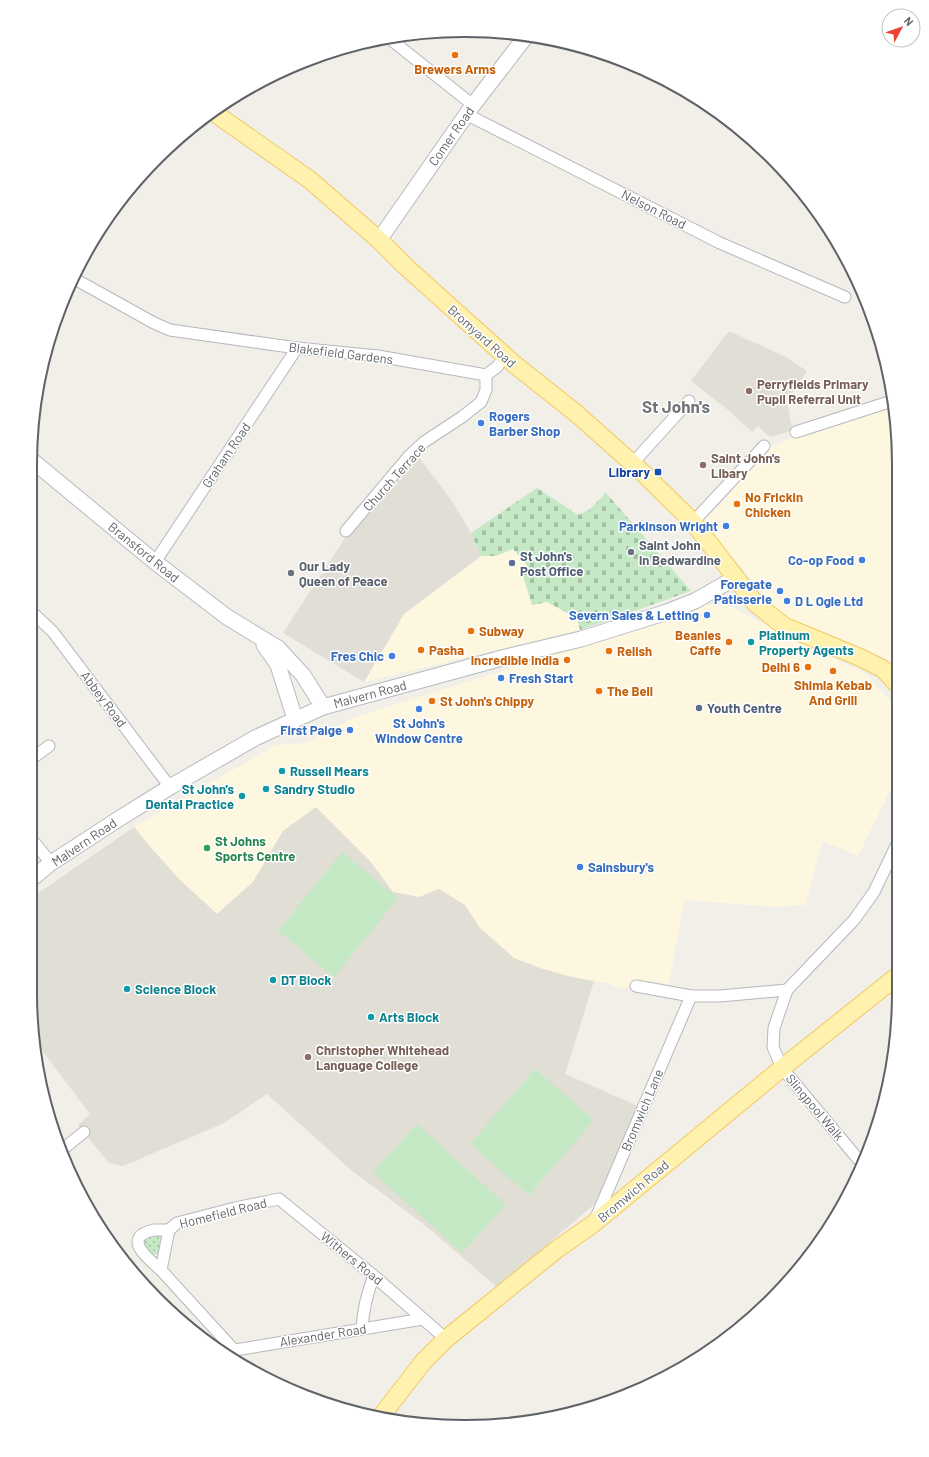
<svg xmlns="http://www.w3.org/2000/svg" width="929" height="1457" font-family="Barlow,sans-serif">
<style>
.commercial{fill:#fef7e0}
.education{fill:#e1ded6}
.grass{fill:url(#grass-dots)}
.cemetery{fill:url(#cemetery-stones)}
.garden{fill:#c5e8c5}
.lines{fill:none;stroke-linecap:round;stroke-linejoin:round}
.street-casing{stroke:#b5b8bc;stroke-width:13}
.secondary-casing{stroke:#b6babf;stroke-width:17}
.primary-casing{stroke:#f2c960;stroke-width:19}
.street{stroke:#fff;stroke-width:11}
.secondary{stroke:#fff;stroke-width:15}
.primary{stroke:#fff2af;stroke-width:17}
.food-dot{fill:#e8710a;stroke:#fff;stroke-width:1.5}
.education-dot{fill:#8d6e63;stroke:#fff;stroke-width:1.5}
.shop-dot{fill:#3f7fe0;stroke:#fff;stroke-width:1.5}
.transit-dot{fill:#1a4fb4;stroke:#fff;stroke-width:1.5}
.worship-dot{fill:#6b7280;stroke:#fff;stroke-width:1.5}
.service-dot{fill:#5c6f8a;stroke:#fff;stroke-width:1.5}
.culture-dot{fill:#0f9aa8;stroke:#fff;stroke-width:1.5}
.leisure-dot{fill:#2e9e5b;stroke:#fff;stroke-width:1.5}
.labels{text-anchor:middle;stroke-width:3;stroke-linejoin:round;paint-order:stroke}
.food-label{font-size:13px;font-weight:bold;fill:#c56008;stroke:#fff;text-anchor:start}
.street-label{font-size:13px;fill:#5f6368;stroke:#fff}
.education-label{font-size:13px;font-weight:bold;fill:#785e54;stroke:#fff;text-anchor:start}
.shop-label{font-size:13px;font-weight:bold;fill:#366cbe;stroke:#fff;text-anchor:end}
.transit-label{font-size:13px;font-weight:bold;fill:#164399;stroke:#fff;text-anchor:end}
.worship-label{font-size:13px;font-weight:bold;fill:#5b616d;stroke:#fff;text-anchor:start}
.service-label{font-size:13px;font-weight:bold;fill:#4e5e75;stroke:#fff;text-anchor:start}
.culture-label{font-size:13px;font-weight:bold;fill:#0d838f;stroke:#fff;text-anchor:start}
.leisure-label{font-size:13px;font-weight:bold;fill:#27864d;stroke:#fff;text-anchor:start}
.district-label{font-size:17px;font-weight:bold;fill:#70757a;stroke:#fff}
.rim{fill:none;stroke:#5f6368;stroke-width:2}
</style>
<defs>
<pattern id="grass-dots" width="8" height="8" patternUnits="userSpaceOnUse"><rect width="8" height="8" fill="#c5e8c5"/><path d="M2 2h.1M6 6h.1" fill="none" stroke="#a3c0a4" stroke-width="1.8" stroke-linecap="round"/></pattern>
<pattern id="cemetery-stones" width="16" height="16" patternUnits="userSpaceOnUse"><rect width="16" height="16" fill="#c5e8c5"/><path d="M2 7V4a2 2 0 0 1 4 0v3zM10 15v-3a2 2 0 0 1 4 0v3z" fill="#a3c0a4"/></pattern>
</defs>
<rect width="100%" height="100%" fill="#f1efe8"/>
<g class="commercial">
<path d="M893,404L898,436L896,663L783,618L741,567L702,523L729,495L764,450L792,438Z"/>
<path d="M513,549L529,568L547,602L577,618L580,630L364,682L404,614L481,556Z"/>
<path d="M703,605H727L869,676L897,709V776L858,856L823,841L805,905L776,907L684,900L669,984L649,981L622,989L607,983L572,977L543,969L514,958L480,928L465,905L393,892L370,861L283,831L253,882L217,914L179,879L154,851L134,827L276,745L307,743L353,718L662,620Z"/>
</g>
<g class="education">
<path d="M729,331L784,356L807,371L787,401L792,428L791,431L770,437L758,426L752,432L727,409L691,381Z"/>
<path d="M418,456L452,501L471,533L481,556L404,614L364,682L283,633L347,535Z"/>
<path d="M316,807L370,861L393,892L419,897L439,889L465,905L480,928L514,958L543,969L572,977L594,981L565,1074L638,1106L597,1202L497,1287L426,1226L351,1170L267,1094L224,1123L123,1166L109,1163L78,1125L90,1114L34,1040V896L134,827L154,851L179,879L217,914L253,882L283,831Z"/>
</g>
<path class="grass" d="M155,1232L164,1240L162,1252L150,1256L142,1247L145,1235Z"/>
<path class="cemetery" d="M537,488L578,515L589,510L606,493L691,591L580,630L577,618L547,602L532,605L522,573L529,568L513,549L496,556H481L471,533Z"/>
<g class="garden">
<path d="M342,852L398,898L334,977L278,931Z"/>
<path d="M535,1069L594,1120L529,1195L470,1144Z"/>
<path d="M417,1124L506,1205L462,1253L373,1172Z"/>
</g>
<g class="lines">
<g class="street-casing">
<g id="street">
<path d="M390,39L473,105"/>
<path d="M466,114L720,243L845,297"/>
<path d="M73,278L154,323L170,330L297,348L378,356L486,375L497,367L505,356"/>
<path d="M796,432L892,401"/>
<path d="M632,464L689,401"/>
<path d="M693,522L764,446"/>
<path d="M346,531L409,456L424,442L462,417L481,402L486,390V375"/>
<path d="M155,562L297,348"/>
<path d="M34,614L53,632L170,787"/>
<path d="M34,757L49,746"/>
<path d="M34,842L51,863"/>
<path d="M636,986L691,996H720L787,990"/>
<path d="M62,1150L84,1132"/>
<path d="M863,1165L782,1068L773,1047L774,1028L787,990L854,920L874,892L896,846"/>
<path d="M595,1220L691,996"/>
<path d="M154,1230H169L161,1270C147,1258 121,1237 154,1230Z"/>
<path d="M169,1230L177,1223L235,1208L279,1199L374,1276L446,1339"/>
<path d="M161,1270L234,1350"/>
<path d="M362,1329C363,1310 367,1293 374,1276"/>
<path d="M223,1352L423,1319"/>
</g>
</g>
<g class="secondary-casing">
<g id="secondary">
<path d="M379,240L473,105L527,35"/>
<path d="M34,462L155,562L227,617L278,648L303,675L323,707"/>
<path d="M264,645L278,665L295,719"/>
<path d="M34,877L51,863L117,820L170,787L255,738L323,707L502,658L581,639L664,613L695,601L735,578"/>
</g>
</g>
<g class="primary-casing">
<g id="primary">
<path d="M213,112L310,180L379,240L404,265L514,364L577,414L642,472L693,522L755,603L784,626L859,657L883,669L897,684"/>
<path d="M382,1415L423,1362L446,1339L556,1250L593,1224L782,1068L896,977"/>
</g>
</g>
<use href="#street" class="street"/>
<use href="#secondary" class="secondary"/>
<use href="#primary" class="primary"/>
</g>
<g class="food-dot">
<circle cx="455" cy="55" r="4"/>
<circle cx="737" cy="504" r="4"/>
<circle cx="471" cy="631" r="4"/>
<circle cx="729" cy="642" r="4"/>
<circle cx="421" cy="650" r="4"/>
<circle cx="609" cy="651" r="4"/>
<circle cx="567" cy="660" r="4"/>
<circle cx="808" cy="667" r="4"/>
<circle cx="833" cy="671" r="4"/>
<circle cx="599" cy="691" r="4"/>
<circle cx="432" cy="701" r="4"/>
</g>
<g class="education-dot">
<circle cx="749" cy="391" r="4"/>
<circle cx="703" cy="465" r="4"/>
<circle cx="308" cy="1057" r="4"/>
</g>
<g class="shop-dot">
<circle cx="481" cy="423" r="4"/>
<circle cx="726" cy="526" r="4"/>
<circle cx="862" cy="560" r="4"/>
<circle cx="780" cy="591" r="4"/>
<circle cx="787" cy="601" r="4"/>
<circle cx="707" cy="615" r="4"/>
<circle cx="392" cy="656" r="4"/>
<circle cx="501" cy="678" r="4"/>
<circle cx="419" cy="709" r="4"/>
<circle cx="350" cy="730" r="4"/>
<circle cx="580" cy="867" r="4"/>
</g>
<rect class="transit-dot" x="654" y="468" width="8" height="8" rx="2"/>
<g class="worship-dot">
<circle cx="631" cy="552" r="4"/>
<circle cx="291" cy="573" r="4"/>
</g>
<g class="service-dot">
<circle cx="512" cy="563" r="4"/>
<circle cx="699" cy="708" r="4"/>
</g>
<g class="culture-dot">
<circle cx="751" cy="642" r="4"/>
<circle cx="282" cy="771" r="4"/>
<circle cx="266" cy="789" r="4"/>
<circle cx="242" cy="796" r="4"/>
<circle cx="273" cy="980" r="4"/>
<circle cx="127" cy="989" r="4"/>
<circle cx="371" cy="1017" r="4"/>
</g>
<circle class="leisure-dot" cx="207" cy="848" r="4"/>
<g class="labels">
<g class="food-label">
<text x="455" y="74" text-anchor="middle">Brewers Arms</text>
<text x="745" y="502">No Frickin<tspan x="745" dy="15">Chicken</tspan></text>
<text x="479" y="636">Subway</text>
<text x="721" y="640" text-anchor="end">Beanies<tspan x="721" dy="15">Caffe</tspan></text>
<text x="429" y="655">Pasha</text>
<text x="617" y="656">Relish</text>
<text x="559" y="665" text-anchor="end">Incredible India</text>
<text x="800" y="672" text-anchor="end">Delhi 6</text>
<text x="833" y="690" text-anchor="middle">Shimla Kebab<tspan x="833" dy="15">And Grill</tspan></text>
<text x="607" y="696">The Bell</text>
<text x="440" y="706">St John's Chippy</text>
</g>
<g class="street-label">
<text transform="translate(451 136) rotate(-55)" y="5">Comer Road</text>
<text transform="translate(654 209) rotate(27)" y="5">Nelson Road</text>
<text transform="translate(482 336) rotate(42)" y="5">Bromyard Road</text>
<text transform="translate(341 353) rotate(7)" y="5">Blakefield Gardens</text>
<text transform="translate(226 455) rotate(-56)" y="5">Graham Road</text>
<text transform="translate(394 477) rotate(-48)" y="5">Church Terrace</text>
<text transform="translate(144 552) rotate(39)" y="5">Bransford Road</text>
<text transform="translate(370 694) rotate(-15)" y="5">Malvern Road</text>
<text transform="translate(104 699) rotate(53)" y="5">Abbey Road</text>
<text transform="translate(84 842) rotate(-34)" y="5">Malvern Road</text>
<text transform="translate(815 1107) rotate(50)" y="5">Slingpool Walk</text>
<text transform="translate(642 1110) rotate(-67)" y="5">Bromwich Lane</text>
<text transform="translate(633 1191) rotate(-40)" y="5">Bromwich Road</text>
<text transform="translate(223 1213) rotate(-14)" y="5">Homefield Road</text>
<text transform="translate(352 1258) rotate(39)" y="5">Withers Road</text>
<text transform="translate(323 1335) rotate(-9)" y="5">Alexander Road</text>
</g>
<g class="education-label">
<text x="757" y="389">Perryfields Primary<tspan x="757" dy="15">Pupil Referral Unit</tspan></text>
<text x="711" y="463">Saint John's<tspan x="711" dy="15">Libary</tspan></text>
<text x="316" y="1055">Christopher Whitehead<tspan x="316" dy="15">Language College</tspan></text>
</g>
<g class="shop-label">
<text x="489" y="421" text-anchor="start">Rogers<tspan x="489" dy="15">Barber Shop</tspan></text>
<text x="718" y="531">Parkinson Wright</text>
<text x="854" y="565">Co-op Food</text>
<text x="772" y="589">Foregate<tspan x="772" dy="15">Patisserie</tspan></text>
<text x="795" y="606" text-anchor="start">D L Ogle Ltd</text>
<text x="699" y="620">Severn Sales &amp; Letting</text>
<text x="384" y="661">Fres Chic</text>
<text x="509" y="683" text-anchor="start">Fresh Start</text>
<text x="419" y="728" text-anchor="middle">St John's<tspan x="419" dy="15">Window Centre</tspan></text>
<text x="342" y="735">First Paige</text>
<text x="588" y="872" text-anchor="start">Sainsbury's</text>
</g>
<g class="transit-label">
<text x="650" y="477">Library</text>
</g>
<g class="worship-label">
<text x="639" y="550">Saint John<tspan x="639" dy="15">in Bedwardine</tspan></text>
<text x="299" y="571">Our Lady<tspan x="299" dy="15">Queen of Peace</tspan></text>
</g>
<g class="service-label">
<text x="520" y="561">St John's<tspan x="520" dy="15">Post Office</tspan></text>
<text x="707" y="713">Youth Centre</text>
</g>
<g class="culture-label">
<text x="759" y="640">Platinum<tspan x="759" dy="15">Property Agents</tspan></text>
<text x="290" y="776">Russell Mears</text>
<text x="234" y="794" text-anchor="end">St John's<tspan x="234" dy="15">Dental Practice</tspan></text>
<text x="274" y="794">Sandry Studio</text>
<text x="281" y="985">DT Block</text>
<text x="135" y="994">Science Block</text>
<text x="379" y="1022">Arts Block</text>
</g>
<g class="leisure-label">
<text x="215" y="846">St Johns<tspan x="215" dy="15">Sports Centre</tspan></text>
</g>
<g class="district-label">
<text x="676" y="413">St John's</text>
</g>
</g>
<path d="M0 0H929V1457H0ZM464 37H465A427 427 0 0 1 892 464V993A427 427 0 0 1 465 1420H464A427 427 0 0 1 37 993V464A427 427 0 0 1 464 37Z" fill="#fff" fill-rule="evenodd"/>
<path class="rim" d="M464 37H465A427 427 0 0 1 892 464V993A427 427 0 0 1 465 1420H464A427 427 0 0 1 37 993V464A427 427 0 0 1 464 37Z"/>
<g transform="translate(901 28) rotate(49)"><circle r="19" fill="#ffffff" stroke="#bfc1c3"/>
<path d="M0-3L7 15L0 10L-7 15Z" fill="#ea4335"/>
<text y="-6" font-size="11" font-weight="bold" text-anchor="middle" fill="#5f6368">N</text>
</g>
</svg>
